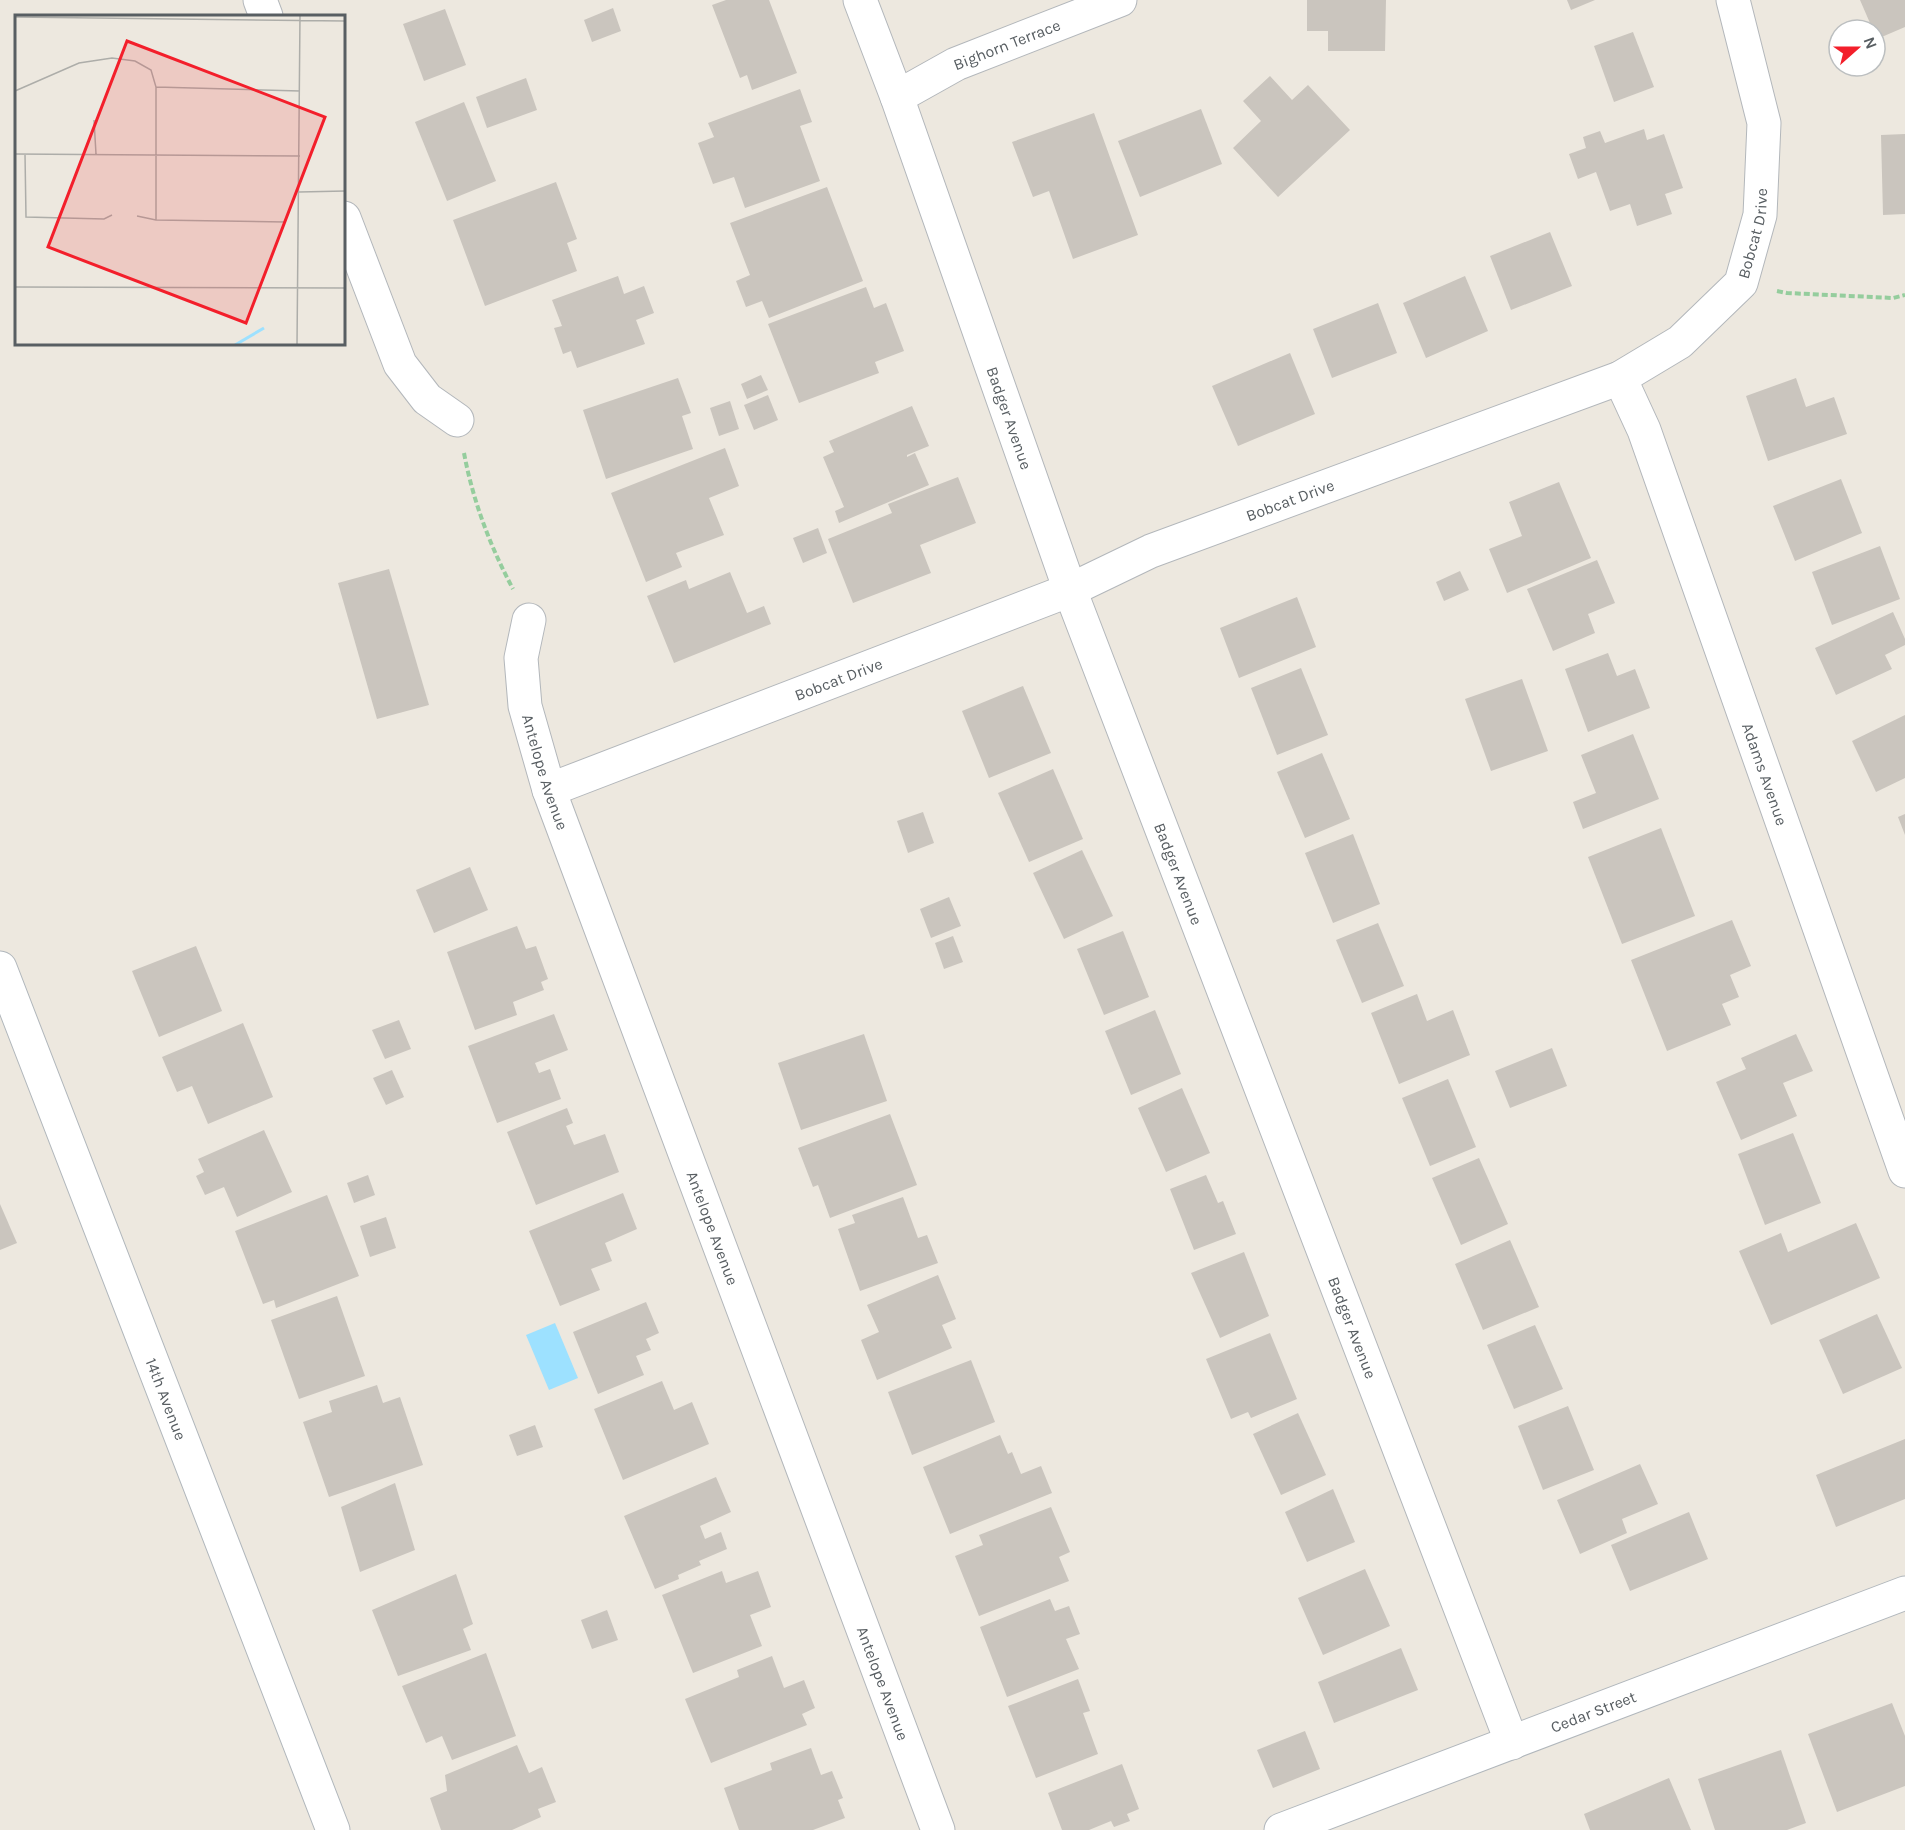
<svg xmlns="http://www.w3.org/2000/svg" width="1905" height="1830" font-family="Karla,sans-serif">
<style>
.water{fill:#9de1ff}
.building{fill:#cac5be}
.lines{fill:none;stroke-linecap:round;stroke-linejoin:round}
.street-casing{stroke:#b3b7bb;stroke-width:35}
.secondary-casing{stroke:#b1b7bc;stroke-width:35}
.path{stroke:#95cd9d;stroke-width:4;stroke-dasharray:6 3;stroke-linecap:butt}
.street{stroke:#fff;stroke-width:33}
.secondary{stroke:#fff;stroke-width:33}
.labels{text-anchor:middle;stroke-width:4.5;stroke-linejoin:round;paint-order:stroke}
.street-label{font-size:16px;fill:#585e62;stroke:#fff}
.inset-river{fill:none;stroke:#9de1ff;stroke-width:3}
.inset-road{fill:none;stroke:#adada9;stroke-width:1.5}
.view{fill:#f31f2b;fill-opacity:0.15;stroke:#f31f2b;stroke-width:3}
.inset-edge{fill:none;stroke:#585e62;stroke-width:3}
</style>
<rect width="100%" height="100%" fill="#ede8df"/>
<path class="water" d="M555,1323L578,1378L549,1390L526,1335Z"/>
<g class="building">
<path d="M726,0H769L797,73L752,90L747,75L740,78L712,5Z"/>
<path d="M1307,0H1386L1385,51H1328V31H1307Z"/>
<path d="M1567,0H1595L1571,10Z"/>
<path d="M1860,0H1905V27L1877,39L1875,30H1873Z"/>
<path d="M613,8L621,31L592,42L584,20Z"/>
<path d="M445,9L466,65L424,81L403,24Z"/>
<path d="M1633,32L1654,87L1614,102L1594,46Z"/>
<path d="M1270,76L1292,100L1308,85L1350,130L1278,197L1233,148L1261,121L1243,101Z"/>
<path d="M526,78L537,110L487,128L476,97Z"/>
<path d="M800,89L812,122L800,126L820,181L745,208L734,177L713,184L698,143L714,137L708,123Z"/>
<path d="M464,102L496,181L447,201L415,122Z"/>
<path d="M1201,109L1222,164L1140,197L1118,141Z"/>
<path d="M1094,113L1138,235L1073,259L1049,191L1033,197L1012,142Z"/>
<path d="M1644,129L1647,140L1664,134L1683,188L1665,194L1672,214L1637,226L1630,204L1610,211L1596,172L1578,179L1569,154L1586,148L1583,137L1600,131L1605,143Z"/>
<path d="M1905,134V214L1883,215L1881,135Z"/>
<path d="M556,182L577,239L567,243L577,271L485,306L453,220Z"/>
<path d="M827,187L863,281L769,318L762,301L746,307L736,281L750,275L730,223Z"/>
<path d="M1550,232L1572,286L1511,310L1490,256Z"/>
<path d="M618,276L624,294L644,286L654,313L636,320L645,344L577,368L571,351L563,354L554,328L562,326L552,300Z"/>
<path d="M1465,276L1488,331L1426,358L1403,303Z"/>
<path d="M866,287L874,308L886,303L904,351L875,362L879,373L799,403L768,324Z"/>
<path d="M1378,303L1397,353L1332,378L1313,329Z"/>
<path d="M1290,353L1315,414L1238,446L1212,386Z"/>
<path d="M761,375L768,390L747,399L741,384Z"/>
<path d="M678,378L691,413L682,416L693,449L606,479L583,410Z"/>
<path d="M1796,378L1806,407L1834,397L1847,434L1768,461L1746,396Z"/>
<path d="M768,395L778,420L754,430L744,405Z"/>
<path d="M730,401L739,429L719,436L710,408Z"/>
<path d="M912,406L929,446L907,455V457L915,453L929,485L839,523L835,511L844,507L823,457L834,452L829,441Z"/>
<path d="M725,448L739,486L709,498L724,535L676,553L682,567L646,582L611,493Z"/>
<path d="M958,477L976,523L920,545L931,573L853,603L828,539L892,513L888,504Z"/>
<path d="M1841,479L1862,533L1795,561L1773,506Z"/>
<path d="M1559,482L1591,558L1507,593L1489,549L1522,536L1509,502Z"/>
<path d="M818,528L827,553L803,563L793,538Z"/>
<path d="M1880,546L1900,599L1832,625L1812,572Z"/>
<path d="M1597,560L1615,603L1588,614L1595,633L1553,651L1527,589Z"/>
<path d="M389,569L429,705L377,719L338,583Z"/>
<path d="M1460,571L1469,590L1444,601L1436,582Z"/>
<path d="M730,572L747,613L764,606L771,624L674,663L647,596L686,580L689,589Z"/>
<path d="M1297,597L1316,647L1239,678L1220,628Z"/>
<path d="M1893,612L1905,639V645L1885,655L1892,669L1836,695L1815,648Z"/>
<path d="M1608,653L1617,676L1635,669L1650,708L1588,732L1565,669Z"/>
<path d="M1301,668L1328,735L1277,755L1251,688Z"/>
<path d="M1522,679L1548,751L1491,771L1465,699Z"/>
<path d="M1023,686L1051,753L989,778L962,711Z"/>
<path d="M1905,715V778L1876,792L1852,741Z"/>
<path d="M1633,734L1659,799L1583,829L1573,802L1596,793L1581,755Z"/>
<path d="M1322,753L1350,819L1305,838L1277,772Z"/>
<path d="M1053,769L1083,839L1029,862L998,793Z"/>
<path d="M923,812L934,843L908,853L897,821Z"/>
<path d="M1905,814V835L1898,817Z"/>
<path d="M1661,828L1695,916L1622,944L1588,857Z"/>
<path d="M1353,834L1380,904L1333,923L1305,853Z"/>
<path d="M1082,850L1113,916L1064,939L1033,873Z"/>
<path d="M470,867L488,910L434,933L416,890Z"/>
<path d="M949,897L961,926L931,938L920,909Z"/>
<path d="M1732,920L1751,966L1730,975L1739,997L1722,1004L1731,1025L1667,1051L1631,960Z"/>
<path d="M1378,923L1404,986L1362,1003L1336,940Z"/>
<path d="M517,926L526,949L536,946L548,979L541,982L544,990L513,1002L517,1015L475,1030L447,952Z"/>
<path d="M1123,931L1149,997L1104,1015L1077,949Z"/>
<path d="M953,936L963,962L944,969L935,943Z"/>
<path d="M196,946L222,1011L159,1037L132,971Z"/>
<path d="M1417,994L1427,1021L1453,1010L1470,1055L1399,1084L1371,1013Z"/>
<path d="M1155,1010L1181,1074L1131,1095L1105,1031Z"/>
<path d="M554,1014L568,1050L535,1063L539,1073L550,1069L561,1099L497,1123L468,1046Z"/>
<path d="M399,1020L411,1049L385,1059L372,1030Z"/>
<path d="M243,1023L273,1097L208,1124L192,1086L177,1092L162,1057Z"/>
<path d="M864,1034L887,1101L801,1130L778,1063Z"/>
<path d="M1796,1034L1813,1071L1783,1083L1797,1116L1741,1140L1716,1082L1746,1069L1741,1058Z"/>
<path d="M1552,1048L1567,1086L1510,1108L1495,1071Z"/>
<path d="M392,1070L404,1097L386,1105L373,1078Z"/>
<path d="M1448,1079L1476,1147L1430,1166L1402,1098Z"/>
<path d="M1182,1088L1210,1153L1166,1172L1138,1108Z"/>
<path d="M567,1108L573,1123L566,1126L574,1145L605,1134L619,1172L536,1205L507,1132Z"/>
<path d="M890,1114L917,1185L830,1218L818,1185L813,1187L798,1148Z"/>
<path d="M264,1130L292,1192L237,1217L224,1187L205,1195L196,1176L204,1172L198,1159Z"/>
<path d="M1793,1133L1821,1203L1765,1225L1738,1154Z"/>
<path d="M1479,1158L1508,1224L1461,1245L1432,1178Z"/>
<path d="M368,1175L375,1195L354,1203L347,1183Z"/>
<path d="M1206,1175L1218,1203L1223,1201L1236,1234L1194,1250L1170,1189Z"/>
<path d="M623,1193L637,1229L605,1243L612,1261L591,1269L600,1290L560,1306L529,1231Z"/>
<path d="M327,1195L359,1276L276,1308L274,1300L263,1304L235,1231Z"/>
<path d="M903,1197L918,1238L927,1235L938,1263L860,1291L838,1229L855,1223L852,1215Z"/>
<path d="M0,1204L17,1243L0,1250Z"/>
<path d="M386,1217L396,1248L370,1257L360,1226Z"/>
<path d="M1856,1223L1880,1278L1771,1325L1739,1251L1781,1233L1788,1252Z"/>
<path d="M1510,1240L1539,1307L1483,1330L1455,1264Z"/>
<path d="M1244,1252L1269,1316L1220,1338L1191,1273Z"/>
<path d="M938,1275L956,1319L942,1325L952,1348L877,1380L861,1340L879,1332L867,1305Z"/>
<path d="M337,1296L365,1376L299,1399L271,1320Z"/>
<path d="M646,1302L659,1333L646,1339L651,1350L636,1356L644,1375L598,1394L573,1332Z"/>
<path d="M1877,1314L1902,1368L1843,1394L1819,1340Z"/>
<path d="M1535,1325L1563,1389L1514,1409L1487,1345Z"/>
<path d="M1270,1333L1297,1399L1251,1418L1248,1412L1231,1419L1206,1359Z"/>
<path d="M971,1360L995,1422L912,1455L888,1392Z"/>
<path d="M662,1381L674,1410L692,1402L709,1444L623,1480L594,1409Z"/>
<path d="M377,1385L383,1403L400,1397L423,1465L329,1497L303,1422L332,1412L329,1401Z"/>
<path d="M1568,1406L1594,1470L1543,1490L1518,1426Z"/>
<path d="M1298,1413L1326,1475L1281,1495L1253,1434Z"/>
<path d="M535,1425L543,1447L517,1456L509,1435Z"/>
<path d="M1000,1435L1008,1454L1012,1452L1021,1474L1041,1466L1052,1493L950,1534L923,1467Z"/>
<path d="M1905,1439V1499L1836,1527L1816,1475Z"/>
<path d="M1640,1464L1658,1504L1622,1519L1627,1533L1580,1554L1557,1500Z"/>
<path d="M716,1477L731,1512L700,1526L705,1539L721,1532L727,1549L699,1561L701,1565L678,1575L679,1579L655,1589L624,1516Z"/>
<path d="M395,1483L415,1550L360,1572L341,1507Z"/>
<path d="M1333,1489L1355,1542L1307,1562L1285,1512Z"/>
<path d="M1051,1507L1070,1552L1059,1557L1069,1581L979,1616L955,1556L983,1545L979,1535Z"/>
<path d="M1689,1512L1708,1559L1630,1591L1611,1545Z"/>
<path d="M1365,1569L1390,1626L1323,1655L1298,1598Z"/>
<path d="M722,1571L726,1583L758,1571L771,1607L750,1615L762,1646L693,1673L662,1595Z"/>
<path d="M456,1574L473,1624L463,1629L471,1650L398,1676L372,1610Z"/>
<path d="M1050,1599L1055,1611L1069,1606L1080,1634L1066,1639L1079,1669L1007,1697L980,1627Z"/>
<path d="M607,1610L618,1640L592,1649L581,1620Z"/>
<path d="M1401,1648L1418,1690L1334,1723L1318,1682Z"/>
<path d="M486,1653L516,1736L452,1760L442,1736L426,1743L402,1686Z"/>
<path d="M772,1656L784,1688L804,1680L815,1708L802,1714L807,1725L711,1763L685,1699L739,1677L737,1670Z"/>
<path d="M1078,1679L1090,1711L1083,1713L1098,1754L1036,1778L1008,1706Z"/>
<path d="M1892,1703L1905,1736V1786L1837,1812L1808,1734Z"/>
<path d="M1305,1731L1320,1769L1273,1788L1257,1750Z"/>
<path d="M517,1745L529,1773L542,1767L556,1802L538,1809L541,1817L512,1830H441L430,1798L447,1791L445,1775Z"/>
<path d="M811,1748L821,1775L832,1771L843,1798L838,1800L845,1818L813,1830H739L724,1788L772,1770L770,1763Z"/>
<path d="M1781,1750L1806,1823L1787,1830H1715L1698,1779Z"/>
<path d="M1122,1764L1139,1809L1127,1814L1130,1821L1114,1827L1111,1821L1089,1830H1062L1048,1793Z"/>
<path d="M1669,1778L1691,1830H1590L1584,1814Z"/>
</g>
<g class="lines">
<g class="street-casing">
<g id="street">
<path d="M260,0L266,16"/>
<path id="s1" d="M860,0L897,97L1070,590L1512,1743"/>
<path id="s2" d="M897,97L956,64L1120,0"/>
<path d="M344,218L400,364L427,399L457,420"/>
<path id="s3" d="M1620,378L1644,430L1905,1171"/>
<path id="s4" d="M529,620L521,658L525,706L549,790L938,1830"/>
<path id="s5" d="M549,790L1070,590L1151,551L1620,378L1680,342L1741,283L1760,215L1764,123L1733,0"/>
</g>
</g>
<g class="secondary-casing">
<g id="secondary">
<path id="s6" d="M0,968L333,1830"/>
<path id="s7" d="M1281,1830L1905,1593"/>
</g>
</g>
<g class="path">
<path d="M1777,291L1787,293L1893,298L1905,295"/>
<path d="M464,453C473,501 490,546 513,589"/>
</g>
<use href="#street" class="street"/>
<use href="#secondary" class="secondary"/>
</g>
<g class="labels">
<g class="street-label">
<text dy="6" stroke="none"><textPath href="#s2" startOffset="122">Bighorn Terrace</textPath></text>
<text dy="6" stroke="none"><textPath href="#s5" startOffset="1354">Bobcat Drive</textPath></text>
<text dy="6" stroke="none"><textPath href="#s1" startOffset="444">Badger Avenue</textPath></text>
<text dy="6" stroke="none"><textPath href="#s5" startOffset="796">Bobcat Drive</textPath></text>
<text dy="6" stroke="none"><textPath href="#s5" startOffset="310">Bobcat Drive</textPath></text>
<text dy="6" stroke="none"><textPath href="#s4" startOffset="156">Antelope Avenue</textPath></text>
<text dy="6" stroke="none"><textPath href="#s3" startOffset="422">Adams Avenue</textPath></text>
<text dy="6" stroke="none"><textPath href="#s1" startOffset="930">Badger Avenue</textPath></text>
<text dy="6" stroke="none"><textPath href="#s4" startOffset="642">Antelope Avenue</textPath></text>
<text dy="6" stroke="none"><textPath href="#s1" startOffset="1416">Badger Avenue</textPath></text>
<text dy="6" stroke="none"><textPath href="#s6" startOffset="462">14th Avenue</textPath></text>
<text dy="6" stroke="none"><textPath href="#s4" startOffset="1128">Antelope Avenue</textPath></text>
<text dy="6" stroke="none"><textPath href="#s7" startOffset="334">Cedar Street</textPath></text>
</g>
</g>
<g transform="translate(15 15)">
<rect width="330" height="330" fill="#ede8df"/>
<path class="inset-river" d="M220,330L249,313"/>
<path class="inset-road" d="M0,2L330,6M141,72L285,76M0,76L64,48L97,43L120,46L136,55L141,72V205M79,105L81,139M0,139L285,141M10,139L11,202L89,204L97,200M284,177L330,176M122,201L141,205L271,207M0,272L330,273M282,330L285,0"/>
<path class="view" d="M112,26L310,102L231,308L33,232Z"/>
<rect width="330" height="330" class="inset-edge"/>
</g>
<g transform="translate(1857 48) rotate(69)"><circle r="28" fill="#ffffff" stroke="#bcbfc0" stroke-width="1.5"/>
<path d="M0-4.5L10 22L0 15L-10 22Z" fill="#f31f2b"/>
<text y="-9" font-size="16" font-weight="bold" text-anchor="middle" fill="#585e62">N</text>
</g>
</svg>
